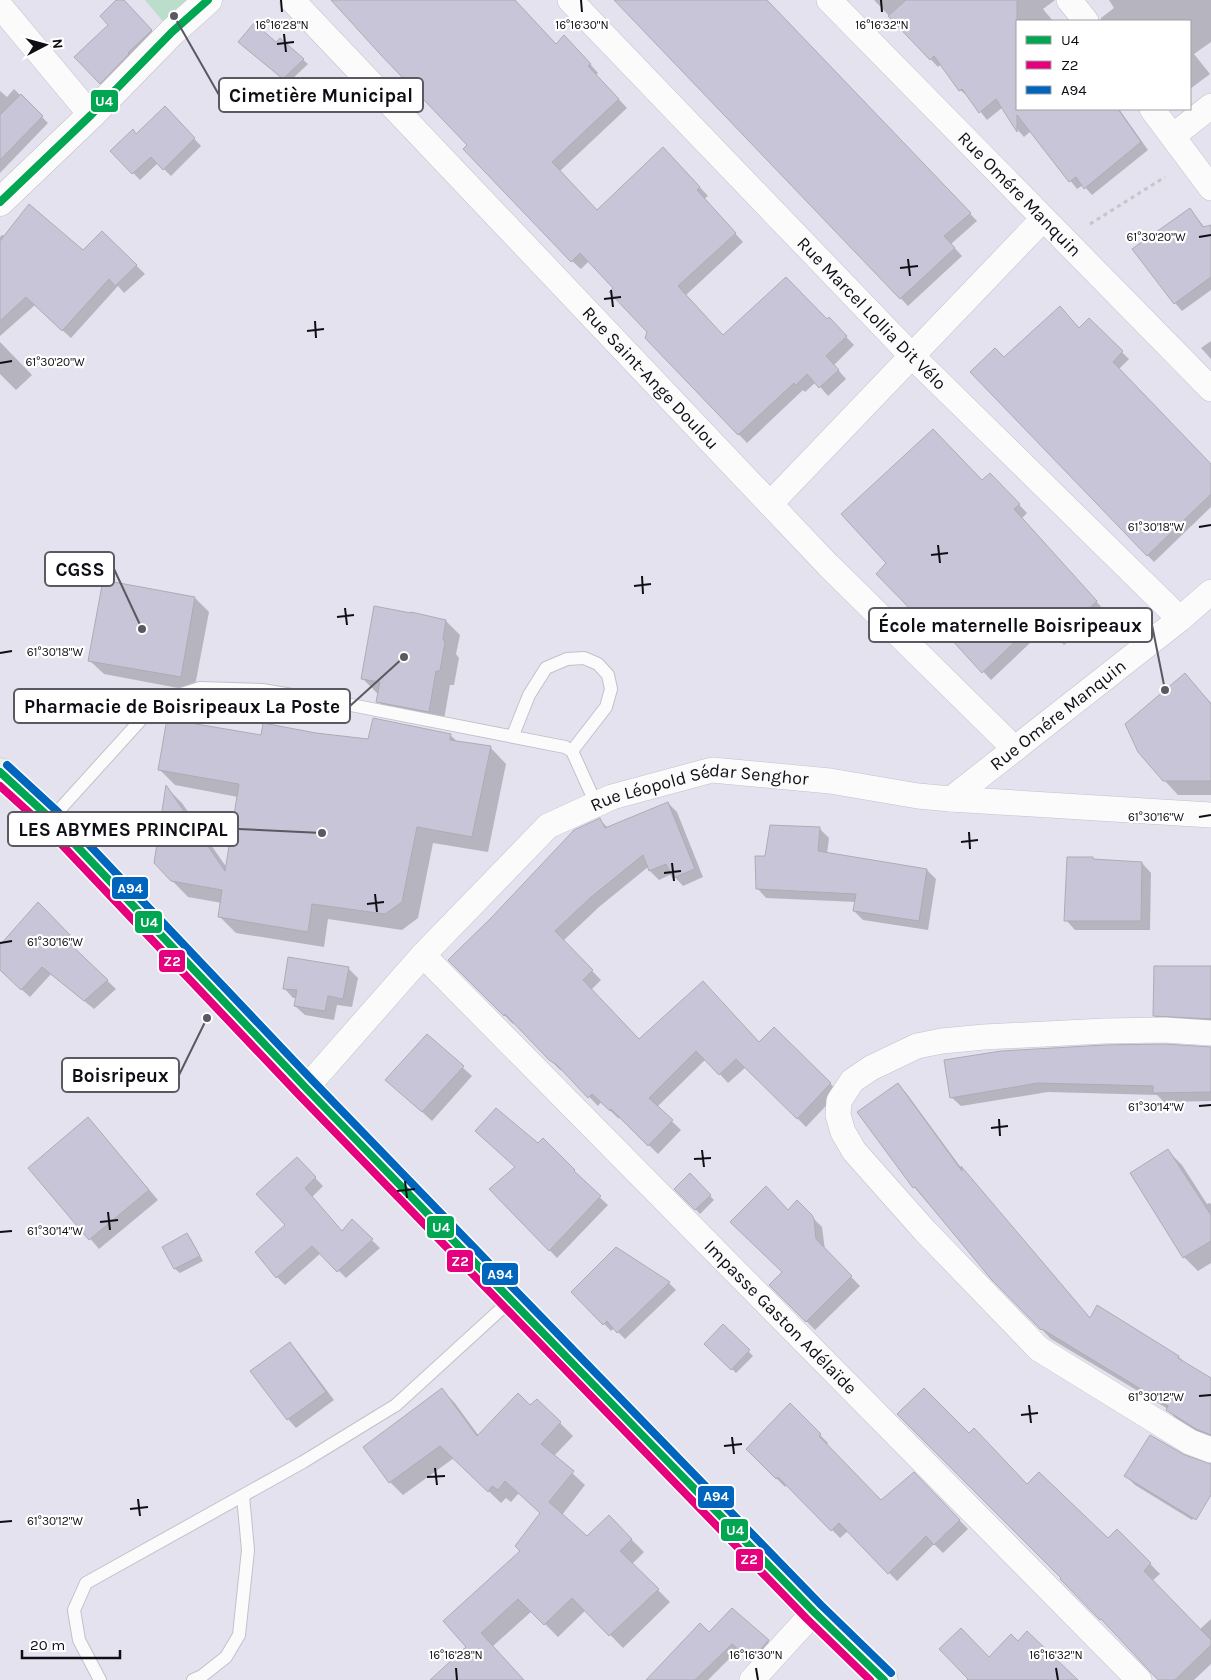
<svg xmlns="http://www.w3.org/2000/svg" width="1211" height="1680" font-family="Karla,sans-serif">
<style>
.green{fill:#badec9}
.shadow{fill:#0003}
.building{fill:#c9c5d8;stroke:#adacb4}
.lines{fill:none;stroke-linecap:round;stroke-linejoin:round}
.service-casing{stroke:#c2c1ca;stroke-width:14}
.minor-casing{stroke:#c2c1ca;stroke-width:26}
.tertiary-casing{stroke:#c2c1ca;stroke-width:29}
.primary-casing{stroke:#c1c0c5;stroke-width:29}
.path{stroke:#c6c5c9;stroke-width:3;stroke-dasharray:4 4;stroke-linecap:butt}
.service{stroke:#fbfbfc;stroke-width:12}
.minor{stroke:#fbfbfc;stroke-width:25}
.tertiary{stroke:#fbfbfc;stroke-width:28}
.primary{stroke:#e7efeb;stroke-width:28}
.bus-1-casing{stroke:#fff;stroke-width:11}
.bus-2-casing{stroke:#fff;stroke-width:11}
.bus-3-casing{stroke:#fff;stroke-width:11}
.bus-1{stroke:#00a651;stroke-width:8}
.bus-2{stroke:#e5007d;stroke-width:8}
.bus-3{stroke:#0065bd;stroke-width:8}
.ticks{fill:none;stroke:#0f0e14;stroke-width:2}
.labels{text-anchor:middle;stroke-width:4.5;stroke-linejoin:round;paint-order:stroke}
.street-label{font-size:18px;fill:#0f0e14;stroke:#fff}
.ticks-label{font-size:12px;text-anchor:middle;fill:#0f0e14;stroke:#fff;stroke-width:4.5;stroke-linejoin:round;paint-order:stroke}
.leader{fill:none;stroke:#5a5860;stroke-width:2}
.callout-dot{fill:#5a5860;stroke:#fff;stroke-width:2}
.callout{fill:#fff;stroke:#5a5860;stroke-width:2}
.callout-label{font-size:19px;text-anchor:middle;font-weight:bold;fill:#0f0e14}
.line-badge{stroke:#fff;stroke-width:2}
.badge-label{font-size:14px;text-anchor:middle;font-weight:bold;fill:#fff}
</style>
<rect width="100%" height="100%" fill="#e4e2ee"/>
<path class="green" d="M145,0H208L172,32Z"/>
<g class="shadow">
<path d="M118,0H123L160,40L110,92L100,83L110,25Z"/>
<path d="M332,0H516L515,1L557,46L573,45L598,73L596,75L627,108L560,171L597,211L672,157L708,196L704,199L743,242L686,295L723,336L827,320L829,319L854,345L834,365L846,379L828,396L816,382L805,392L803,390L747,443L647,338L649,332L614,288L589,261L581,269L572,261L465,149L469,145Z"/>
<path d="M616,0H766L977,221L951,244L962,256L908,306L757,147L663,51L664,50Z"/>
<path d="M874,0H1055L1043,9L1053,21H1017V109H1119L1148,150L1092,195L1083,185L1077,189L1031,131L1024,137L1017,129L1003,107L987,120L969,97L960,90L941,64L938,67Z"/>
<path d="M1109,0H1211V42L1194,54L1210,74L1190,89V21H1101V18L1114,8Z"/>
<path d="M280,40L308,64L288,83L244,47L277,43Z"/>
<path d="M14,89L48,123L0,173V91L7,97Z"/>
<path d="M165,108L201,146L171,176L158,163L140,180L112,151L137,135Z"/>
<path d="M1190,209L1205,228L1211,232V290L1182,311L1175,303Z"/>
<path d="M102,232L145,274L124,293L118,286L71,338L35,305L0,336V237L2,235L83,251Z"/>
<path d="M1089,320L1129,359L1119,369L1211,466V507L1154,562L972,372L1079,329Z"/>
<path d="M1211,341V359L1201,348Z"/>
<path d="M0,342L32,375L16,390L0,374Z"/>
<path d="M982,482H998L1027,513L1022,518L1104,610L1074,639L1073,637L1064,645L1047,627L991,680L937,622L931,628L877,574Z"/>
<path d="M195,598L209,612L194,691L104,674L89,660Z"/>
<path d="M446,621L460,635L456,654L459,658L454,685H450L443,725L392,715L378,701L379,693H377L362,678Z"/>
<path d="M1185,675L1211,703V795H1178L1164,780Z"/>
<path d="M315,735L369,741L450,735L458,742L490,747L506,764L488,852L433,843L418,918L402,930L328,919L324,947L236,933L220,917L222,903L188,897L155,863L167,788L182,803L227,868L238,797L175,785L159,769L262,737Z"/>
<path d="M668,803L677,812L703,877L683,886L672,874L659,880L650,871L648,867L599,907L563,941L601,980L591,990L640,1040L760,1044L774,1029L839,1092L806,1127L746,1067L728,1083L706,1059L657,1107L681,1130L658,1154L620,1117L619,1119L601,1102L598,1106L566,1073L559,1069L514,1022L513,1024L450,960L600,820L608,828Z"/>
<path d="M820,829L829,838L827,854L927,870L936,879L928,930L863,920L854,911L856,902L766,898L757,888L766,857Z"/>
<path d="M1092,858L1095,860L1142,863L1151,873L1150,930H1075L1066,920Z"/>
<path d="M38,904L78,945L74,949L116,989L94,1009L51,974L30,997L0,970V947Z"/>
<path d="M1211,967V1027L1164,1025L1154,1015Z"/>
<path d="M348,968L358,978L352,1007L337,1005L334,1020L305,1015L295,1006L297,998H293L284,988Z"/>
<path d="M427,1035L472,1076L432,1121L397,1089Z"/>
<path d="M1211,1048V1101L1164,1102L1157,1095L1048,1092L961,1106L951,1097Z"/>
<path d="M898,1084L907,1094L962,1169L1091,1319L1179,1357L1186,1364L1211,1379V1440L1177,1419L1167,1410L1168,1409L1051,1339L992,1278L914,1187Z"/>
<path d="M88,1118L158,1200L99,1249L30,1168Z"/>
<path d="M543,1139L582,1179L581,1180L608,1205L557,1258L491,1189L517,1167Z"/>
<path d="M1168,1151L1182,1165L1207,1204L1209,1203L1211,1204V1263L1198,1271L1184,1257Z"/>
<path d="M297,1159L323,1186L312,1197L342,1232L352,1221L380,1248L346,1278L321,1253L285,1285L277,1277Z"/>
<path d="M690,1175L714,1200L700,1214L676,1189Z"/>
<path d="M797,1202L822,1227L825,1250L860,1286L815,1330L771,1285L784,1272L788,1211Z"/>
<path d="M187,1235L191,1239L203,1261L180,1273L175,1269L164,1247Z"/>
<path d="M616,1248L669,1283L676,1290L625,1339L614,1328L611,1331L573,1292Z"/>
<path d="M723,1326L753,1356L736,1373L706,1344Z"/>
<path d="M290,1344L298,1352L334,1400L296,1428L288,1419Z"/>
<path d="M441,1389L454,1402L479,1436L530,1407L537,1400L573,1436L554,1456L585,1485L562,1515L587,1538L609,1517L644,1552L632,1564L670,1602L623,1648L586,1610L558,1637L532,1611L493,1646L523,1680H432L468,1647L522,1551L541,1514L519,1493L511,1502L506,1498L501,1503L454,1458L403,1495L390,1482L365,1447Z"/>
<path d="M790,1405L828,1443L826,1446L881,1501L914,1474L968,1529L943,1553L934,1544L897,1581L848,1531L840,1538L787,1484L785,1487L747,1449Z"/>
<path d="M969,1435L1027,1485L1108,1540L1117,1530L1160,1574L1152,1581L1199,1630L1211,1619V1664L1194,1680H1161L1061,1579L1063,1578Z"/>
<path d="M1182,1455L1211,1466V1488L1192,1520L1135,1485L1126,1476Z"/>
<path d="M709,1633L768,1641L774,1648L758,1666L739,1649L708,1680H688Z"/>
</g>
<g class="building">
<path d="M116,0H124L152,30L128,53L129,54L100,84L74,57L108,25L100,16Z"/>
<path d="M331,0H515L556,44L564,35L591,64L588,66L619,99L552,162L597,210L663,147L700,187L697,190L736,233L678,286L723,335L786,277L827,319L829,317L847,336L826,356L839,370L819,388L807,374L796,385L794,383L738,435L645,338L647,332L609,292L613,288L580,253L571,262L463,149L467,145L380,54Z"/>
<path d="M614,0H767L971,213L944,236L955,248L900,299Z"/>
<path d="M906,0H1017V109H1118L1141,142L1084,189L1076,177L1069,182L1017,115V132L996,99L979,113L962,89L959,91L934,56L930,60L888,16Z"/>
<path d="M254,23L276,42L280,38L304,59L283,79L238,42Z"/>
<path d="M21,94L43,116L0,160V115Z"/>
<path d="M165,106L195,138L163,170L151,157L132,174L110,151L133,129L136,134Z"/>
<path d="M29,204L83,250L102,231L137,265L115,286L109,279L62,331L26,297L0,321V241Z"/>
<path d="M1190,208L1203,227L1211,225V277L1174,304L1132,249Z"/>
<path d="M1060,306L1079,328L1089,318L1123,351L1113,362L1211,464V494L1147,556L970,372L995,348L1004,357Z"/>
<path d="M933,429L982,480L990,473L1020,504L1014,509L1097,601L1065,631L1064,630L1055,638L1039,619L982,673L928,614L922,621L876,574L886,563L841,514Z"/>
<path d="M103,580L195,597L181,677L88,661Z"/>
<path d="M374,606L411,613V612L446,620L443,639L445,642L440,671H436L429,712L376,702L380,682L361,679Z"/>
<path d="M1185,673L1211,704V781H1163L1138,752L1125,724Z"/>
<path d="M373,718L451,734L450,740L491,746L472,837L417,827L402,902L385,914L312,904L308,932L218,917L222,890L171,881L154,863L166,785L225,871L239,784L158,770L167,719L261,735L263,723L316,733L368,739Z"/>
<path d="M668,802L695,869L673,878L666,864L649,871L643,855L590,898L555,931L593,970L583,980L639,1039L703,981L759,1042L774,1027L831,1083L797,1119L736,1059L719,1075L696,1051L649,1098L673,1120L648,1146L611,1109L610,1111L592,1094L588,1098L557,1065L549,1060L505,1014L504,1016L448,960L491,918L574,830L600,818L605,828Z"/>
<path d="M770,825L820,827L818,851L927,869L919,921L853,911L856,894L756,889L755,856H765Z"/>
<path d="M1067,857H1093V859L1142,862L1141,921H1064Z"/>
<path d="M38,902L70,935L66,940L108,980L84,1001L42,967L21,990L0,970V945Z"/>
<path d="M288,957L349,967L343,999L328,996L325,1011L294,1006L297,990L283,989Z"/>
<path d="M1154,966H1211V1019L1153,1016Z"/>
<path d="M427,1034L464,1066L422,1112L385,1080Z"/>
<path d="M1164,1044L1211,1047V1092L1153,1093V1086L1038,1083L950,1098L944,1060L1001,1051L1105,1045Z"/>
<path d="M898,1083L962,1171L961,1166L1090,1318L1097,1305L1179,1356L1178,1358L1211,1378V1435L1196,1429L1166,1410L1168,1406L1157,1399L1042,1329L1041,1330L991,1279L915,1187L913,1188L857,1112Z"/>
<path d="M496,1108L538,1143L543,1138L575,1170L574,1171L601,1196L549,1251L489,1189L515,1167L475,1131Z"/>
<path d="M88,1117L149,1190L89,1240L28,1168Z"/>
<path d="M1168,1149L1211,1215V1241L1183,1258L1130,1173Z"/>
<path d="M297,1157L316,1177L305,1188L342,1231L352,1219L373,1239L337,1272L312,1246L276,1278L255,1252L285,1225L256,1194Z"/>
<path d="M690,1173L711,1195L695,1210L674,1189Z"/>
<path d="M766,1186L788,1210L797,1200L812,1215L814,1219L816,1239L852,1276L806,1322L769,1285L782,1272L730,1222Z"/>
<path d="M187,1233L200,1256L174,1269L162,1247Z"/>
<path d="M616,1247L670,1282L617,1333L607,1321L603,1325L571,1292Z"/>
<path d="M723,1324L750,1350L731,1370L704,1344Z"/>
<path d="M290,1342L326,1392L287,1420L250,1371Z"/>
<path d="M442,1388L477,1436L518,1393L530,1405L537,1399L561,1422L541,1444L574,1471L549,1502L587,1536L609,1515L632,1539L620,1551L659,1589L609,1636L572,1598L544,1625L518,1599L481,1633L524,1680H430L466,1647L443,1621L520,1551L515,1546L540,1513L505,1481L498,1490L492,1486L488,1492L440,1446L389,1483L363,1447Z"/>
<path d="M924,1388L969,1433L974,1428L1027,1484L1039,1472L1108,1538L1117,1529L1151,1563L1144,1571L1211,1640V1645L1175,1680H1158L1101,1619L1100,1620L1060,1579L1061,1578L897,1414Z"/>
<path d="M790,1403L821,1434L819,1436L881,1500L914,1472L960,1520L934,1545L926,1536L888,1574L839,1523L831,1531L778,1477L776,1479L746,1449Z"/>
<path d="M1150,1435L1185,1455L1211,1464V1495L1196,1520L1124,1476Z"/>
<path d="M732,1608L769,1640L751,1660L732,1644L695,1680H646L700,1623L709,1632Z"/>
<path d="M961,1628L989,1657L1011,1634L1018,1641L1027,1631L1078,1680H967L968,1679L939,1649Z"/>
</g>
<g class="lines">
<g class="service-casing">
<g id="service">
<path d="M513,735L529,695L546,668L567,659L584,658L598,664L608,675L611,689L606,707L572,751"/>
<path d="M51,819L157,702L200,688L262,690L346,704L565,747L572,751L596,804"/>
<path d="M100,1680L79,1640L74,1610L86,1583L303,1462L396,1405L511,1300"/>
<path d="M193,1680L202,1676L226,1657L239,1635L248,1550L243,1496"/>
</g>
</g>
<g class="minor-casing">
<g id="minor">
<path id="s1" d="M292,0L828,565L1015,749"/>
<path id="s2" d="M570,0L912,356L1180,619"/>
<path id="s3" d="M829,0L1211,389"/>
<path d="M1069,0L1086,21"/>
<path d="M0,6L91,115"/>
<path d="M1152,109L1211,188"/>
<path d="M1173,136L1211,106"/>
<path d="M770,504L1043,219"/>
<path id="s4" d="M951,799L1180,619L1211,592"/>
<path id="s5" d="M423,955L1139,1680"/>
<path d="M1211,1033L1164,1030L1105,1031L984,1037L942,1041L917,1046L871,1068L852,1081L839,1101L838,1115L843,1132L854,1151L925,1231L1039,1349L1190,1442L1211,1450"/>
<path id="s6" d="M306,1088L423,955L548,826L612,797L712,770L830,781L918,796L951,799L1211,815"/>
<path d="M752,1680L814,1612"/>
</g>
</g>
<g class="tertiary-casing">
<path id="tertiary" d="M0,202L91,115L172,32L208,0"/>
</g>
<g class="primary-casing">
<path id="primary" d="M0,772L51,819L306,1088L511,1300L814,1612L884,1680"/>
</g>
<path class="path" d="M1090,224L1165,177"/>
<use href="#service" class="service"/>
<use href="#minor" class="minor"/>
<use href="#tertiary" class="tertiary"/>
<use href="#primary" class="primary"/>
<g class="bus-1-casing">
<g id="bus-1">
<path d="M0,202L91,115L172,32L208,0"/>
<path d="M0,772L51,819L306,1088L511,1300L814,1612L884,1680"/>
</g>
</g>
<g class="bus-2-casing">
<path id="bus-2" d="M0,786L44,826L299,1095L807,1619L870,1680"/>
</g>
<g class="bus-3-casing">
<path id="bus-3" d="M7,765L58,812L313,1081L518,1293L821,1605L891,1673"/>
</g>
<use href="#bus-1" class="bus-1"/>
<use href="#bus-2" class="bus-2"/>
<use href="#bus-3" class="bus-3"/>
</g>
<path class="ticks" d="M281,0L282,12M581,0L582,12M881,0L882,12M284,34L286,52M277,44L294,42M1199,237L1211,235M908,259L910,276M900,268L918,266M611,290L613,307M604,299L621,297M315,321L316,338M307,331L324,329M0,363L12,361M1199,527L1211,525M938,545L940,563M931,555L948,553M642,576L643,594M634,586L651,584M345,608L347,625M337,617L354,615M0,653L12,651M1199,817L1211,815M969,832L970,849M961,842L978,840M672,863L674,881M664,873L681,871M375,894L377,912M367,904L384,902M0,943L12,941M1199,1106L1211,1105M999,1119L1000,1136M991,1128L1008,1126M702,1150L704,1167M694,1159L711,1158M405,1181L407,1198M397,1191L415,1189M108,1212L110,1230M100,1222L118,1220M0,1232L12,1231M1199,1396L1211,1395M1029,1405L1031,1423M1021,1415L1038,1413M732,1437L734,1454M724,1446L742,1444M435,1468L437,1485M427,1477L445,1476M138,1499L140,1516M130,1509L148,1507M0,1522L12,1521M456,1668L457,1680M756,1668L758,1680M1056,1668L1058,1680"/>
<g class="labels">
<g class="street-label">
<text dy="6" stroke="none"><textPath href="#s3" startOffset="272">Rue Omére Manquin</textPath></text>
<text dy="6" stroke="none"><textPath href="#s2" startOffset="435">Rue Marcel Lollia Dit Vélo</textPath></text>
<text dy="6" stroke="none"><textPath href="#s1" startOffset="521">Rue Saint-Ange Doulou</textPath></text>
<text dy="6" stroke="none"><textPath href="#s4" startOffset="136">Rue Omére Manquin</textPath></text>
<text dy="6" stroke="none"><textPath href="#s6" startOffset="516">Rue Léopold Sédar Senghor</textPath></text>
<text dy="6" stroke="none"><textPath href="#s5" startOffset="509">Impasse Gaston Adélaïde</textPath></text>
</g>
</g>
<g class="ticks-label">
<text x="282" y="29">16°16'28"N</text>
<text x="582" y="29">16°16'30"N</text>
<text x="882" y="29">16°16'32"N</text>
<text x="1156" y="241">61°30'20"W</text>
<text x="55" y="366">61°30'20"W</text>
<text x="1156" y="531">61°30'18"W</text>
<text x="55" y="656">61°30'18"W</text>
<text x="1156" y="821">61°30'16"W</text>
<text x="55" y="946">61°30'16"W</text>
<text x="1156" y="1111">61°30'14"W</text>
<text x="55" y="1235">61°30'14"W</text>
<text x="1156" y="1401">61°30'12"W</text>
<text x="55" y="1525">61°30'12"W</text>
<text x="456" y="1659">16°16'28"N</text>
<text x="756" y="1659">16°16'30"N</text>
<text x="1056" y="1659">16°16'32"N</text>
</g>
<path class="leader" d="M174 16L219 95M142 629L114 569M1165 690L1152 625M404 657L350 706M322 833L238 829M207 1018L179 1075"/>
<g class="callout-dot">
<circle cx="174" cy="16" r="5"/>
<circle cx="142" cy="629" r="5"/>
<circle cx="1165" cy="690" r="5"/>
<circle cx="404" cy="657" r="5"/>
<circle cx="322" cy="833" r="5"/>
<circle cx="207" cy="1018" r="5"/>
</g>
<g class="callout">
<rect x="219" y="78" width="204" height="34" rx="5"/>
<rect x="45" y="552" width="69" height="34" rx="5"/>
<rect x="869" y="608" width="283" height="34" rx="5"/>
<rect x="14" y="689" width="336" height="34" rx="5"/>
<rect x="8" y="812" width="230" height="34" rx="5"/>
<rect x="62" y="1058" width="117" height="34" rx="5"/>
</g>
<g class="callout-label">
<text x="321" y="102">Cimetière Municipal</text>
<text x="80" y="576">CGSS</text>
<text x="1010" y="632">École maternelle Boisripeaux</text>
<text x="182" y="713">Pharmacie de Boisripeaux La Poste</text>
<text x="123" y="836">LES ABYMES PRINCIPAL</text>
<text x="120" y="1082">Boisripeux</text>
</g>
<g class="line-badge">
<rect x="90" y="89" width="29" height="24" rx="5" fill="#00a651"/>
<rect x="111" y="876" width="38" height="24" rx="5" fill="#0065bd"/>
<rect x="134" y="910" width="29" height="24" rx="5" fill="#00a651"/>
<rect x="158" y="949" width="28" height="24" rx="5" fill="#e5007d"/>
<rect x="426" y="1215" width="29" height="24" rx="5" fill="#00a651"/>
<rect x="446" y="1249" width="28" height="24" rx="5" fill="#e5007d"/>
<rect x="481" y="1262" width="38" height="24" rx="5" fill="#0065bd"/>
<rect x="697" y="1485" width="38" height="24" rx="5" fill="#0065bd"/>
<rect x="720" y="1518" width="29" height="24" rx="5" fill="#00a651"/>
<rect x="735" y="1548" width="29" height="24" rx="5" fill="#e5007d"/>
</g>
<g class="badge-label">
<text x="104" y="106">U4</text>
<text x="130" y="893">A94</text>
<text x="149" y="927">U4</text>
<text x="172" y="966">Z2</text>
<text x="441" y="1232">U4</text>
<text x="460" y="1266">Z2</text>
<text x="500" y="1279">A94</text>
<text x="716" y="1501">A94</text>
<text x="735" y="1535">U4</text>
<text x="749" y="1564">Z2</text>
</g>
<rect x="1016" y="20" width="175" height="90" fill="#ffffff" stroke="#9f9fa1"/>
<rect x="1026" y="36" width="25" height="8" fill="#00a651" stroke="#9f9fa1"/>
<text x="1061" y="45" font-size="15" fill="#0f0e14">U4</text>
<rect x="1026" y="61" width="25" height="8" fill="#e5007d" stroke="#9f9fa1"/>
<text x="1061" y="70" font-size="15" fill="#0f0e14">Z2</text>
<rect x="1026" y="86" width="25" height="8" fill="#0065bd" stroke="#9f9fa1"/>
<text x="1061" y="95" font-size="15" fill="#0f0e14">A94</text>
<g transform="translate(45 45) rotate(84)" stroke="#ffffff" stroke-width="4" paint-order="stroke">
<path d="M0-4L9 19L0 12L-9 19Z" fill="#0f0e14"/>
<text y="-8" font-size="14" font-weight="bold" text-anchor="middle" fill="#0f0e14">N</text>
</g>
<path d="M22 1650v8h98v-8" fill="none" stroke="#0f0e14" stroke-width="2.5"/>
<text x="30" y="1650" font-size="15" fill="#0f0e14" stroke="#ffffff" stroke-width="4" paint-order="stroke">20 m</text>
</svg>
